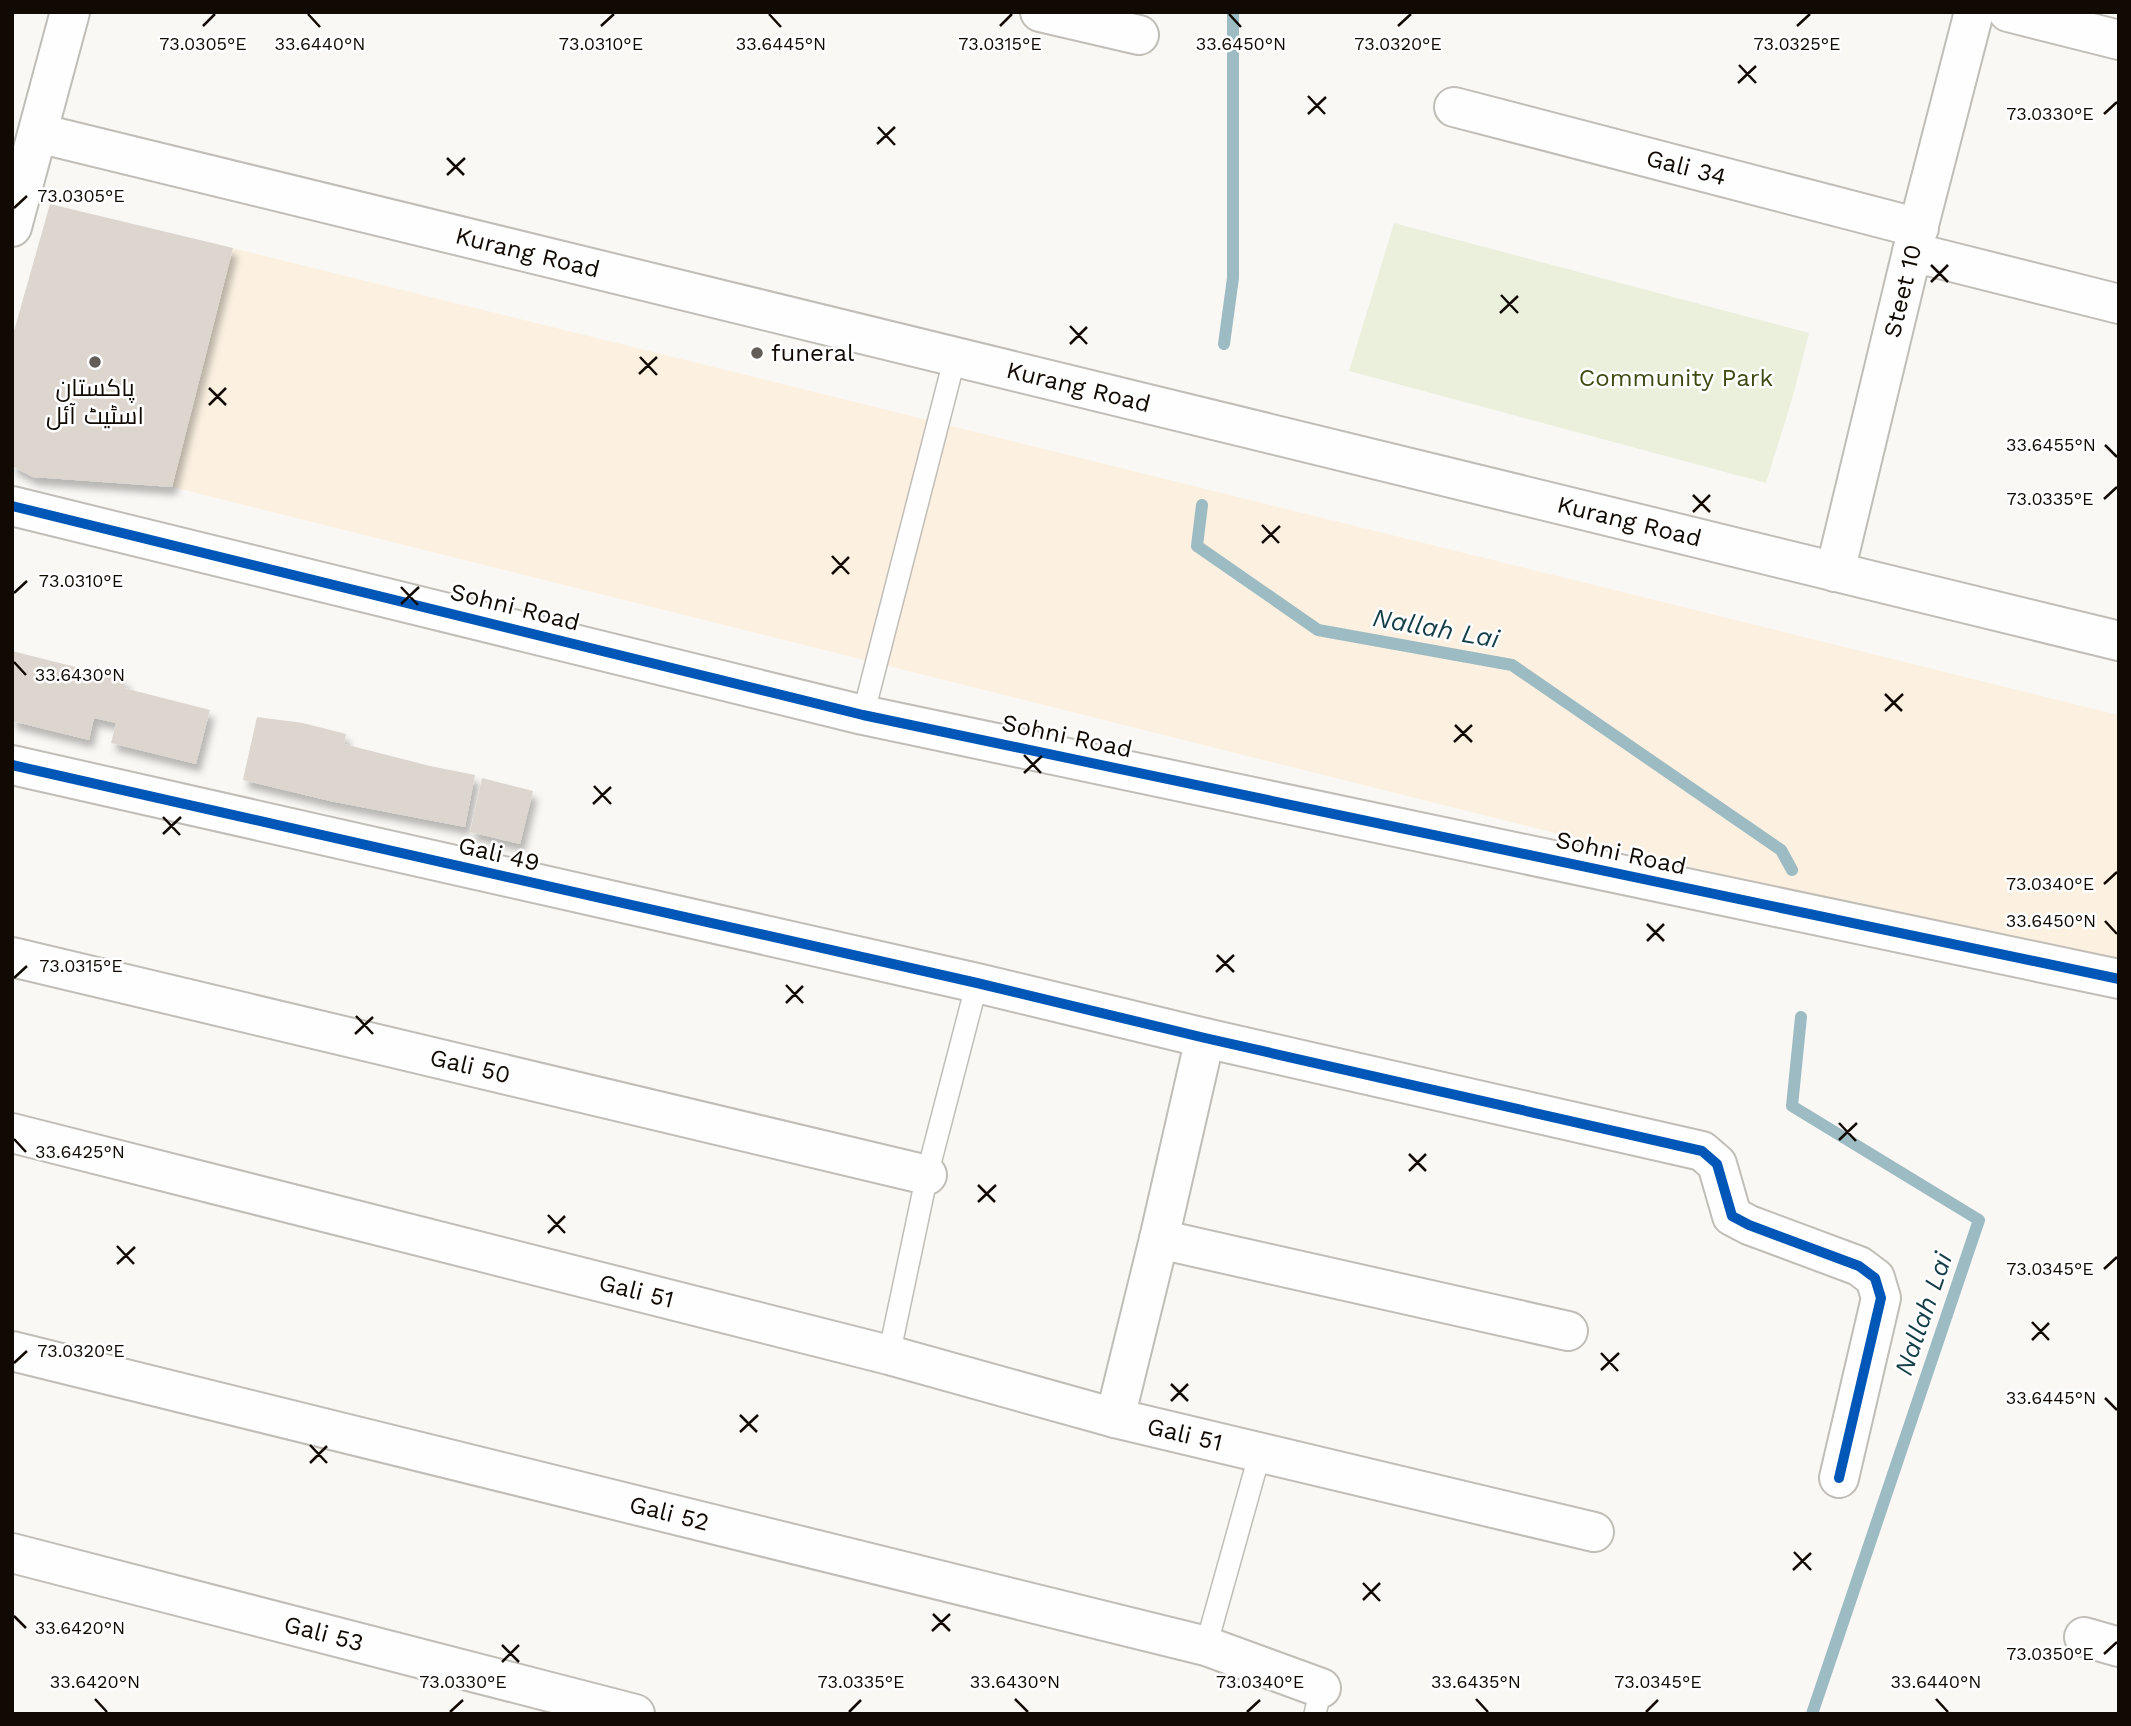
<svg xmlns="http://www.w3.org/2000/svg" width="2131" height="1726" font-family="'Work Sans',Cairo,sans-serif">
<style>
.built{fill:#fcf1e1}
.green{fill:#ebf0dd}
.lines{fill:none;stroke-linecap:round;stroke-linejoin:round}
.stream{stroke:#9dbbc3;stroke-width:12}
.building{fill:#dcd6ce;filter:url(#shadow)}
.service-casing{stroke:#c1bdb7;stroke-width:24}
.minor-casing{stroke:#c1bdb7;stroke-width:42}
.tertiary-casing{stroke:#c1bdb7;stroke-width:42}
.secondary-casing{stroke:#c1bdb7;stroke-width:42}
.service{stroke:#fefefe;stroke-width:21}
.minor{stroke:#fefefe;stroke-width:38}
.tertiary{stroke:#fefefe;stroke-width:38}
.secondary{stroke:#fefefe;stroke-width:38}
.cycleway-casing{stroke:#fff;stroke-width:15}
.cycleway{stroke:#0057b8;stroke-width:10}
.ticks{fill:none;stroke:#100a03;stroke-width:2.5}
.poi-dot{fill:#625d58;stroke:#fff;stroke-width:2.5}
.labels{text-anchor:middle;stroke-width:5;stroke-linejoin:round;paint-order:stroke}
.street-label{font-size:24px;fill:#100a03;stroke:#fff}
.poi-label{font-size:24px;fill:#100a03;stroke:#fff;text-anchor:start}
.park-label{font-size:24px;fill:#3e4b12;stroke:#fff}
.water-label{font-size:26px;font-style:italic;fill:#133d47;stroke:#fff}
.ticks-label{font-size:18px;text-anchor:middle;fill:#100a03;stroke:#fff;stroke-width:5;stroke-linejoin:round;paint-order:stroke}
</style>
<defs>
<filter id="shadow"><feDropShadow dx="4.5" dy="8" stdDeviation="3.5" flood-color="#0004"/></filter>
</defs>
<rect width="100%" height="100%" fill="#faf8f5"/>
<path class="built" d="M233,248L2119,715V974L172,487Z"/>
<path class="green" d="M1394,223L1809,333L1793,396L1766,483L1349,371Z"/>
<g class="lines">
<g class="stream">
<path d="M1224,344L1233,278V12"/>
<path d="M1202,505L1197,546L1318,630L1512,665L1781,850L1792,870"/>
<path d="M1801,1017L1792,1106L1979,1220L1812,1714"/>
</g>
</g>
<g class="building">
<path d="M50,204L233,248L172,487L33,477L12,466V338Z"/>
<path d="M12,651L127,680L124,688L210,710L196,764L111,743L116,723L94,718L89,740L12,721Z"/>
<path d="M257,717L303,723L346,734L344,744L430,766L475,775L465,827L330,801L243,780Z"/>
<path d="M482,778L533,791L520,844L470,832Z"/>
</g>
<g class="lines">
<g class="service-casing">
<g id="service">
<path d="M863,715L955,357"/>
<path d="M889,1355L927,1175L977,983"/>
<path d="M1206,1646L1260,1453"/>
<path d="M1315,1714L1321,1688"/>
</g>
</g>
<g class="minor-casing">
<g id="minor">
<path d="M1040,12L1139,35"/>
<path d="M2008,12L2119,40"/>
<path id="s1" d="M1454,107L1919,228"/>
<path d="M1912,252L2119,304"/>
<path id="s2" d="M1835,572L1912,252L1974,12"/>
<path d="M12,765L977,983L1205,1038L1702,1151L1717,1164L1732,1216L1749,1225L1859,1266L1875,1278L1881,1298L1839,1478"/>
<path id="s3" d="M12,957L927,1175"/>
<path id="s4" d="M12,1133L889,1355L1115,1418L1594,1532"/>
<path d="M1159,1239L1568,1331"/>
<path id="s5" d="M12,1351L1206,1646L1321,1688"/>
<path d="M1115,1418L1159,1239L1205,1038"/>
<path id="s6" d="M12,1553L635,1714"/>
<path d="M2084,1637L2119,1647"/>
</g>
</g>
<g class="tertiary-casing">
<g id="tertiary">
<path id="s7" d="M38,133L2119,641"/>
<path d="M12,506L863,715L2119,979"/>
</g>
</g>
<g class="secondary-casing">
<path id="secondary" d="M12,227L70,12"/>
</g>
<use href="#service" class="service"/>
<use href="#minor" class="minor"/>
<use href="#tertiary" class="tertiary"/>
<use href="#secondary" class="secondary"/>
<g class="cycleway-casing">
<g id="cycleway">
<path d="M12,506L863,715L2119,979"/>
<path d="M12,765L977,983L1205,1038L1702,1151L1717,1164L1732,1216L1749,1225L1859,1266L1875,1278L1881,1298L1839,1478"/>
</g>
</g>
<use href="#cycleway" class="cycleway"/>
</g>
<path class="ticks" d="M308,14L320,27M769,14L781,27M1229,14L1241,27M203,26L215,14M601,26L614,14M1000,26L1012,14M1398,26L1411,14M1797,26L1810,14M1739,65L1756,83M1738,83L1756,66M1308,96L1325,114M1308,114L1326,97M2104,114L2117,102M878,127L895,145M877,144L895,127M447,158L464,175M447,175L465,158M14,208L27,196M1931,265L1948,282M1931,282L1948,265M1501,295L1518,313M1500,313L1518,296M1070,326L1087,344M1070,344L1087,327M640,357L657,375M639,374L657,357M209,388L226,405M209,405L226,388M2105,445L2117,457M1693,495L1710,512M2104,499L2117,487M1693,512L1710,495M1262,525L1279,543M1262,543L1280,526M832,556L849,574M832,574L849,557M401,587L418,605M14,593L27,581M401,604L419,587M14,662L26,675M1885,694L1902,711M1885,711L1903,694M1455,725L1472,742M1454,742L1472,725M1024,755L1041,773M1024,773L1042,756M594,786L611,804M593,804L611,787M163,817L180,835M163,834L181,817M2104,884L2117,872M2105,921L2117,934M1647,924L1664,941M1647,941L1664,924M1217,955L1234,972M1216,972L1234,955M14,978L27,966M786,985L803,1003M786,1003L803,986M356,1016L373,1034M355,1034L373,1017M1839,1123L1856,1141M14,1139L26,1152M1839,1140L1857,1123M1409,1154L1426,1171M1409,1171L1426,1154M978,1185L995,1202M978,1202L996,1185M548,1215L565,1233M548,1233L565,1216M117,1246L134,1264M117,1264L135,1247M2104,1269L2117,1257M2032,1322L2049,1340M2032,1340L2049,1323M1601,1353L1618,1371M14,1363L27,1351M1601,1370L1619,1353M1171,1384L1188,1401M2105,1398L2117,1410M1171,1401L1188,1384M740,1415L757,1432M740,1432L758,1415M310,1445L327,1463M310,1463L327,1446M1794,1552L1811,1570M1793,1570L1811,1553M1363,1583L1380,1601M1363,1600L1380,1583M933,1614L950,1631M14,1616L26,1628M932,1631L950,1614M502,1645L519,1662M2104,1654L2117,1642M502,1662L519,1645M95,1699L107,1712M1015,1699L1028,1712M1476,1699L1488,1712M1936,1699L1948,1712M450,1712L463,1700M849,1712L861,1700M1247,1712L1260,1700M1646,1712L1658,1700"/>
<g class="poi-dot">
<circle cx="757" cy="353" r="7"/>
<circle cx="95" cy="362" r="7"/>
</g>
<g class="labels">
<g class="street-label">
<text dy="8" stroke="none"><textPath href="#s1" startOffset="240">Gali 34</textPath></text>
<text dy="8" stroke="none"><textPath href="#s7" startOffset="504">Kurang Road</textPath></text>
<text dy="8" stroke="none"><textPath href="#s2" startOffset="289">Steet 10</textPath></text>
<text dy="8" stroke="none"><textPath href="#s7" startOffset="1071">Kurang Road</textPath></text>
<text dy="8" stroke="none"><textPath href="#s7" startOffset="1638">Kurang Road</textPath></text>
<text transform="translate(515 607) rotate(14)" y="8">Sohni Road</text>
<text transform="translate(1067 736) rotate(12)" y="8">Sohni Road</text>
<text transform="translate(1621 853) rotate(12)" y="8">Sohni Road</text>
<text transform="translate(499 854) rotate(13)" y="8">Gali 49</text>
<text dy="8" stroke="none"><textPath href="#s3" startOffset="471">Gali 50</textPath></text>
<text dy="8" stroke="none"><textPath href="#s4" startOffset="644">Gali 51</textPath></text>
<text dy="8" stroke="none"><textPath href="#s4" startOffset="1211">Gali 51</textPath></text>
<text dy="8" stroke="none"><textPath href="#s5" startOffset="677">Gali 52</textPath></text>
<text dy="8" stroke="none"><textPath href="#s6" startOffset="322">Gali 53</textPath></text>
</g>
<g class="poi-label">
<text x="771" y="361">funeral</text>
<text x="95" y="396" text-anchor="middle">پاکستان<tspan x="95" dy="28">اسٹیٹ آئل</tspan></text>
</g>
<g class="park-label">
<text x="1676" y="386">Community Park</text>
</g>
<g class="water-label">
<text transform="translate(1436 628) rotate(10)" y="9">Nallah Lai</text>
<text transform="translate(1923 1314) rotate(-71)" y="9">Nallah Lai</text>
</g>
</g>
<g class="ticks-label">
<text x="203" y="50">73.0305°E</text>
<text x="601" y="50">73.0310°E</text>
<text x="1000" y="50">73.0315°E</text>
<text x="1398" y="50">73.0320°E</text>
<text x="1797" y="50">73.0325°E</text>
<text x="320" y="50">33.6440°N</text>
<text x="781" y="50">33.6445°N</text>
<text x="1241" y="50">33.6450°N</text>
<text x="2050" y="120">73.0330°E</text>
<text x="81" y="202">73.0305°E</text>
<text x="2051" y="451">33.6455°N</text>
<text x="2050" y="505">73.0335°E</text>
<text x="81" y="587">73.0310°E</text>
<text x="80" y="681">33.6430°N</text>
<text x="2050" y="890">73.0340°E</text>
<text x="2051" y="927">33.6450°N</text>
<text x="81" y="972">73.0315°E</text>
<text x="80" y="1158">33.6425°N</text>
<text x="2050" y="1275">73.0345°E</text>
<text x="81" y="1357">73.0320°E</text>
<text x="2051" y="1404">33.6445°N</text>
<text x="80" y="1634">33.6420°N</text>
<text x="2050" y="1660">73.0350°E</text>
<text x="95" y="1688">33.6420°N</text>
<text x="1015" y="1688">33.6430°N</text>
<text x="1476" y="1688">33.6435°N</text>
<text x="1936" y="1688">33.6440°N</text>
<text x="463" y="1688">73.0330°E</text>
<text x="861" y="1688">73.0335°E</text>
<text x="1260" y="1688">73.0340°E</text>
<text x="1658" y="1688">73.0345°E</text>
</g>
<rect width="2131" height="1726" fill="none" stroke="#100a03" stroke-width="28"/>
</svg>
